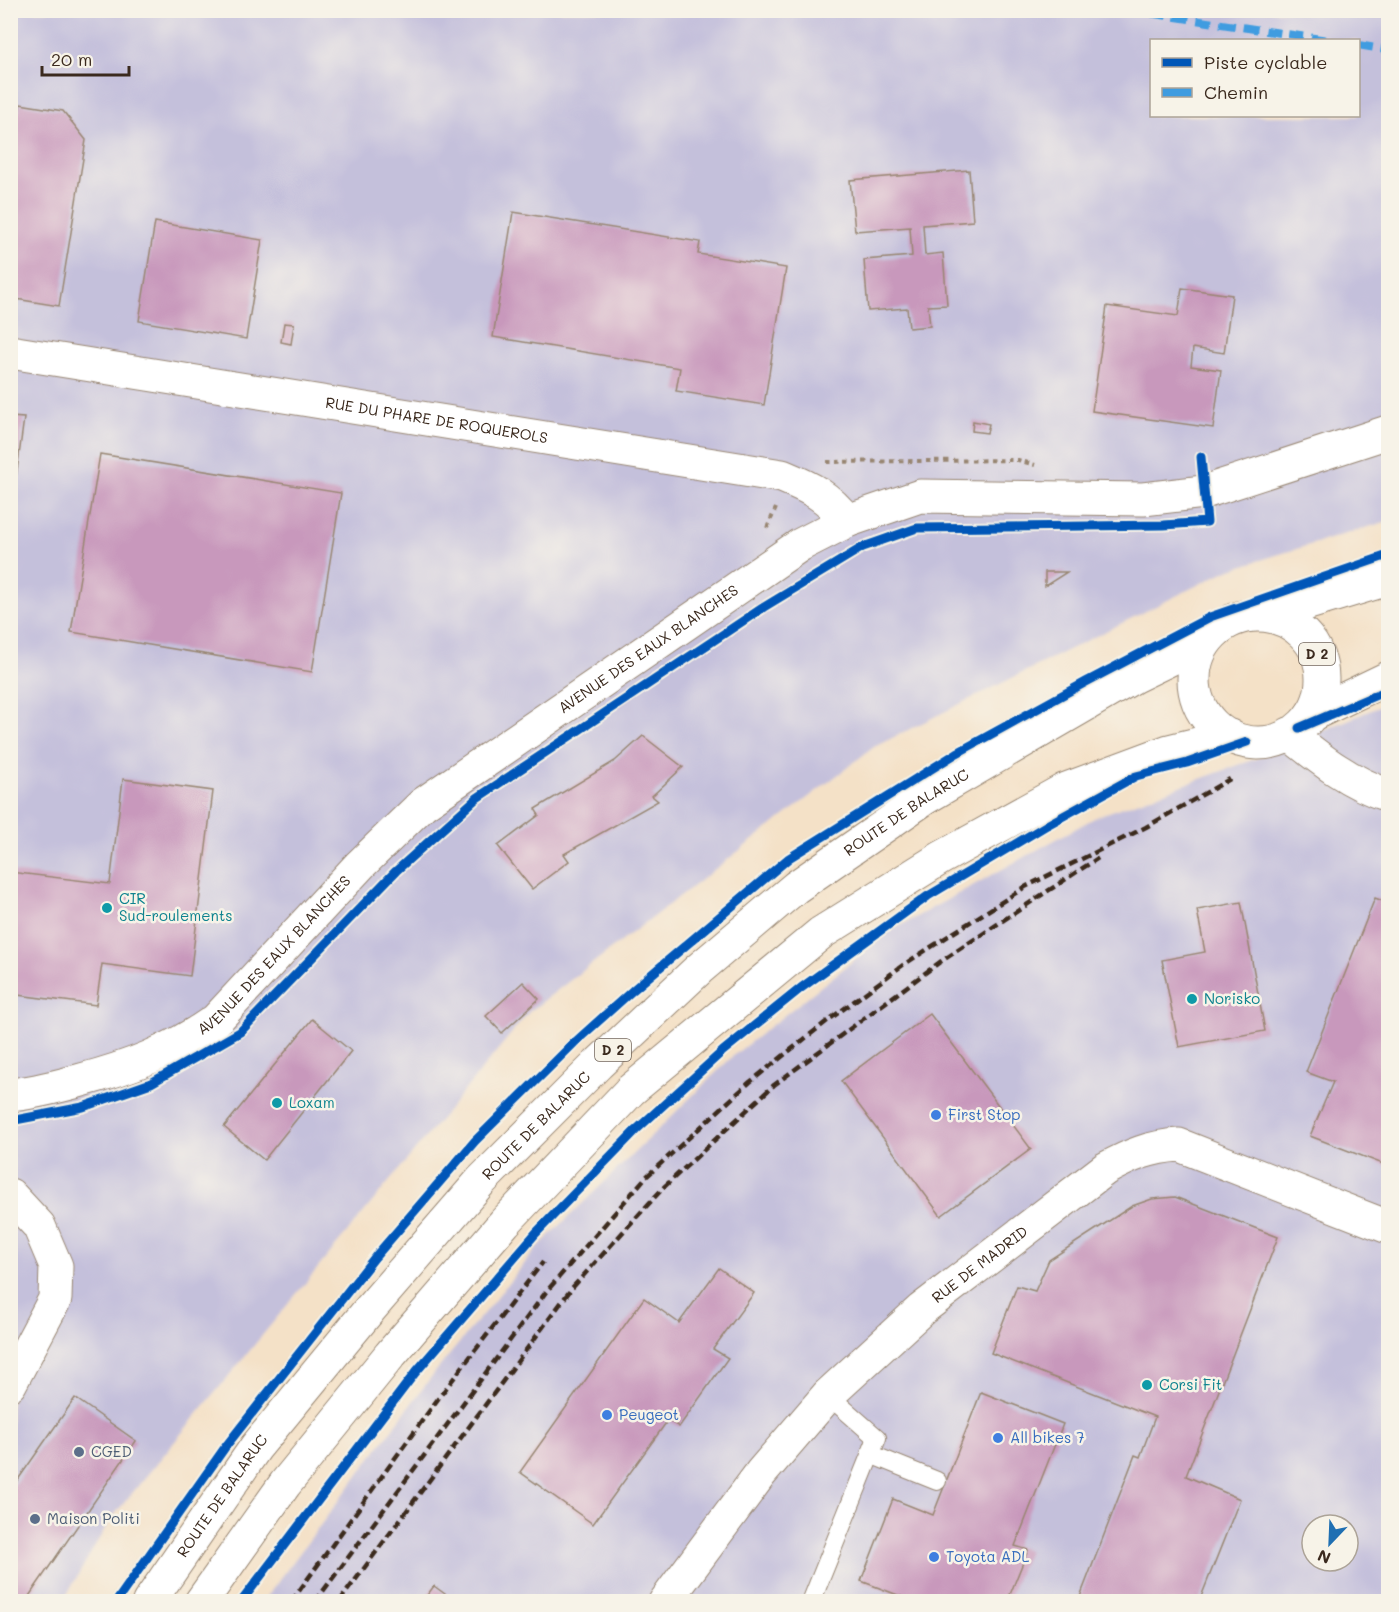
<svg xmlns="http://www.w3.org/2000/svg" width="1399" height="1612" font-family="Mali,sans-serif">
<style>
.industrial{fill:#c4c0db;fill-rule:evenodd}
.building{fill:#c898bc}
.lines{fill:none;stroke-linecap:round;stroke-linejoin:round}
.service-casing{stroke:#988672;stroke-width:20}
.minor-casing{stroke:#988672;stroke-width:35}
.primary-casing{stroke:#988672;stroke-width:35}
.path{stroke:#988672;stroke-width:4;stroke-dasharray:4.5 4.5;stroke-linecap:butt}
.service{stroke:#fff;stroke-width:18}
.minor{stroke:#fff;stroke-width:33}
.primary{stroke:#fff;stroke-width:33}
.rail{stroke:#3b2a1e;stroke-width:4.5;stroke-dasharray:9 4.5;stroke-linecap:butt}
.quiet{stroke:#3f9ce0;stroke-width:8;stroke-dasharray:15 8;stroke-linecap:butt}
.cycleway-casing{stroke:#f7f3e8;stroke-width:13}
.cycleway{stroke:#0057b8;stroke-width:9}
.culture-dot{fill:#0f9aa8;stroke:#f7f3e8;stroke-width:2}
.shop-dot{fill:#3f7fe0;stroke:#f7f3e8;stroke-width:2}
.service-dot{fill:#5c6f8a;stroke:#f7f3e8;stroke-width:2}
.labels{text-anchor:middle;stroke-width:5;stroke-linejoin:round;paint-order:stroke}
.shield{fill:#f7f3e8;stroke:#73665b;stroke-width:1.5}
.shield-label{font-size:14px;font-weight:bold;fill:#3b2a1e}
.street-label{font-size:15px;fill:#3b2a1e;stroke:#f7f3e8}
.culture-label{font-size:15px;fill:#0d838f;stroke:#f7f3e8;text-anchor:start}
.shop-label{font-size:15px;fill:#366cbe;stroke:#f7f3e8;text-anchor:start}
.service-label{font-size:15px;fill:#4e5e75;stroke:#f7f3e8;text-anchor:start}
</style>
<rect width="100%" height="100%" fill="#f7f3e8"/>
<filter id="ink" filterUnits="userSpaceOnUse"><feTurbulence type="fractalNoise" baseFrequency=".0167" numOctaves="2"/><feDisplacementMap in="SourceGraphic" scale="12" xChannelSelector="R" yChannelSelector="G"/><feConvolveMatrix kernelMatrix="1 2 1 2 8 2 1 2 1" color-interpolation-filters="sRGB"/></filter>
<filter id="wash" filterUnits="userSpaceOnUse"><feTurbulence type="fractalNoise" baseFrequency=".008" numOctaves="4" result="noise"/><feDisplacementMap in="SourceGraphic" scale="24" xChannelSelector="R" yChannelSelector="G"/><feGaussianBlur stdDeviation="1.35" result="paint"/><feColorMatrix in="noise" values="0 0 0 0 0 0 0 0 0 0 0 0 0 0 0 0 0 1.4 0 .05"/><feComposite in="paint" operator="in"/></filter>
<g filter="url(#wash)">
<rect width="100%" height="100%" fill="#f4e1c7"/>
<g class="industrial">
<path d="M11,11H1388V521L1228,570L874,747L529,1012L110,1520L63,1601L11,1602ZM1152,40H1358V116H1152Z"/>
<path d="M1388,703V1601L263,1602L432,1376L538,1247L734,1055L891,931L1098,816L1258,758ZM1312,1525H1348V1561H1312Z"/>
</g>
<g id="blocks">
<g class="building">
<path d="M20,104L63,111L86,140L59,306L10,298V111L19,112Z"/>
<path d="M969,170L973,221L923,225L925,255L943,253L947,305L928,306L930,326L909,328L907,308L868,311L864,260L912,256L910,227L855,231L850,180Z"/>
<path d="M513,212L700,242L698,254L786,268L764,405L676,391L680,368L493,337Z"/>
<path d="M155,222L262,240L246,339L139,321Z"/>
<path d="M1182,288L1232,295L1224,353L1193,348L1191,366L1221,370L1213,428L1092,411L1107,306L1178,316Z"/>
<path d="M284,323L294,324L291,344L281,342Z"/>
<path d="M10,417L24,418L12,508H10Z"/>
<path d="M973,421L989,424L987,433L972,431Z"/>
<path d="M100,454L341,493L312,672L71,632Z"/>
<path d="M1045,572H1067L1045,586Z"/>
<path d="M643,736L683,767L652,796L658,801L564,854L569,861L532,889L498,846L539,815L535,809L615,761Z"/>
<path d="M123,779L213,791L190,976L102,964L96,1005L10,994V872L110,884Z"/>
<path d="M1375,898L1388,903V1166L1310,1136L1333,1082L1306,1072Z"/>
<path d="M1241,902L1265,1031L1179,1047L1162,960L1205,952L1197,910Z"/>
<path d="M523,982L539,999L502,1033L486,1016Z"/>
<path d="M930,1014L1031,1149L941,1216L841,1081Z"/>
<path d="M312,1019L351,1051L264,1160L224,1127Z"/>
<path d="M1175,1197L1278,1237L1186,1476L1240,1499L1199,1602H1078L1135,1455L1140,1457L1155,1417L991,1353L1017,1286L1035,1291L1049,1260L1132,1206L1152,1199Z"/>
<path d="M719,1268L754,1293L713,1349L728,1358L679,1427L668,1420L593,1524L520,1472L644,1298L679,1323Z"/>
<path d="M981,1392L1063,1424L1015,1546L1028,1550L1007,1602H901L903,1597L861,1581L893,1499L933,1515Z"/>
<path d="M75,1398L136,1441L25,1602H10V1491Z"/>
<path d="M434,1586L456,1602H422Z"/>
</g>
</g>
</g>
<g filter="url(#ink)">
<use href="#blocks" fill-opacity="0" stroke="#988672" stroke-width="1.5"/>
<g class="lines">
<g class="service-casing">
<g id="service">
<path d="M870,1454L937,1481"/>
<path d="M811,1602L877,1438L828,1395"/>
</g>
</g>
<g class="minor-casing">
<g id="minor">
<path id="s1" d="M10,352L782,476C811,488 828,496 847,521"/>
<path d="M1289,734C1320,759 1350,783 1388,795"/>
<path id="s2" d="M10,1095C34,1093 55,1087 78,1081C131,1067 170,1052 216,1020L360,865L423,804L800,545L847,521L920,496L1143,499L1204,492L1388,432"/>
<path d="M10,1195L39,1226L56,1266L55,1299L10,1384"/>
<path id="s3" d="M665,1602L761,1473L828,1395L922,1309L1105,1169C1131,1155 1149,1147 1179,1145L1388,1227"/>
</g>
</g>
<g class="primary-casing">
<g id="primary">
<path d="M1269,615L1388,579"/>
<circle cx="1258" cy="679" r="64"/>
<path d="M1311,715L1388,678"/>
<path id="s4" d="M149,1602L256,1447L370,1309L481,1181L598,1064L699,969L796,887L925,798L1133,677L1205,642"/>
<path d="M201,1602L285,1484L390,1355L505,1222L631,1090L821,933L941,858L1064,790L1169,751L1230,736"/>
</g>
</g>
<g class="path">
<path d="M827,462L1018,460L1035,465"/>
<path d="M767,528L776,508"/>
</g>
<use href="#service" class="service"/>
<use href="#minor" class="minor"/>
<use href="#primary" class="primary"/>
<g class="rail">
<path d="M291,1602L440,1396L543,1262"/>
<path d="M315,1602L546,1292L646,1177L750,1082L826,1022L903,965L1025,887L1146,827L1230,779"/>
<path d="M339,1602L572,1288L664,1187L774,1085L940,962L1098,858"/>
</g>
<g class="quiet">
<path d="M1129,10L1327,40"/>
<path d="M1358,45L1388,50"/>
</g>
<g class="cycleway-casing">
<g id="cycleway">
<path d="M1299,728L1388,690"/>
<path d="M10,1121L83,1107L151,1083L240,1032L396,871L477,798L764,607L863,547L917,528L1164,525L1207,522L1201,457"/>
<path d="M116,1602L226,1446L375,1257L475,1141L574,1043L633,990L789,858L957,753L1086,682L1210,617L1388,555"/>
<path d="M241,1602L415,1373L536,1233L636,1130L723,1051L801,988L928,896L1047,825L1136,776L1187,763L1247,742"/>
</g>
</g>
<use href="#cycleway" class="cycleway"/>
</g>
</g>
<g class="culture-dot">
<circle cx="107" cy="908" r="6"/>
<circle cx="1192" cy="999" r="6"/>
<circle cx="277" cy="1103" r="6"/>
<circle cx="1147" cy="1385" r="6"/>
</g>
<g class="shop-dot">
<circle cx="936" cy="1115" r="6"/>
<circle cx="607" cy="1415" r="6"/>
<circle cx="998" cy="1438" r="6"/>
<circle cx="934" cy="1557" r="6"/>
</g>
<g class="service-dot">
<circle cx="79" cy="1452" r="6"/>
<circle cx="35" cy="1519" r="6"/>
</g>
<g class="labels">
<g class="shield">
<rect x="1299" y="643" width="36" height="22" rx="4.5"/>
<rect x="595" y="1039" width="36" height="22" rx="4.5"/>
</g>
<g class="shield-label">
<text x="1317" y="659">D 2</text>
<text x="613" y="1055">D 2</text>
</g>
<g class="street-label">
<text dy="5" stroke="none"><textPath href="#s1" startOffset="432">RUE DU PHARE DE ROQUEROLS</textPath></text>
<text dy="5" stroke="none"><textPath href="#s2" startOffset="794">AVENUE DES EAUX BLANCHES</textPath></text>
<text dy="5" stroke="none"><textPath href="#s4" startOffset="1101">ROUTE DE BALARUC</textPath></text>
<text dy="5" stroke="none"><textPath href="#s2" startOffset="308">AVENUE DES EAUX BLANCHES</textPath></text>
<text dy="5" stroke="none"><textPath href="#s4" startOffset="615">ROUTE DE BALARUC</textPath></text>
<text dy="5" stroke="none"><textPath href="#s3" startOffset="464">RUE DE MADRID</textPath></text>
<text dy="5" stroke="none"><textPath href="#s4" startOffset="129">ROUTE DE BALARUC</textPath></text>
</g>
<g class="culture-label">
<text x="119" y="904">CIR<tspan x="119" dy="17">Sud-roulements</tspan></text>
<text x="1204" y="1004">Norisko</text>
<text x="289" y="1108">Loxam</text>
<text x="1159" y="1390">Corsi Fit</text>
</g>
<g class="shop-label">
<text x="948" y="1120">First Stop</text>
<text x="619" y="1420">Peugeot</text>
<text x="1010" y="1443">All bikes 7</text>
<text x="946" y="1562">Toyota ADL</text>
</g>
<g class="service-label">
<text x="91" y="1457">CGED</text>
<text x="47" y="1524">Maison Politi</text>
</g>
</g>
<rect width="1399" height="1612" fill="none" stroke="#f7f3e8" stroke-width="36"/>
<rect x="1150" y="39" width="210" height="78" fill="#f7f3e8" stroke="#aca397" stroke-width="1.5"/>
<rect x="1162" y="58" width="30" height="9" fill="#0057b8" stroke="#aca397" stroke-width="1.5"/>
<text x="1204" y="69" font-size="18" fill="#3b2a1e">Piste cyclable</text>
<rect x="1162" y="88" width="30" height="9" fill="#3f9ce0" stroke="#aca397" stroke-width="1.5"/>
<text x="1204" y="99" font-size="18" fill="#3b2a1e">Chemin</text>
<g transform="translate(1330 1543) rotate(203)"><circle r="28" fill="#f7f3e8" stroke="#aca397" stroke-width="1.5"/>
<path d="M0-4.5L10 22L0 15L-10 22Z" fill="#1f6fb2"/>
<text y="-9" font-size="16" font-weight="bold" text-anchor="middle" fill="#3b2a1e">N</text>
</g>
<path d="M42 66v9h87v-9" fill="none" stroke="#3b2a1e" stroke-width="3"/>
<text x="51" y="66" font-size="18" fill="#3b2a1e" stroke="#f7f3e8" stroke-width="4.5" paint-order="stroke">20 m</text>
</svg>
